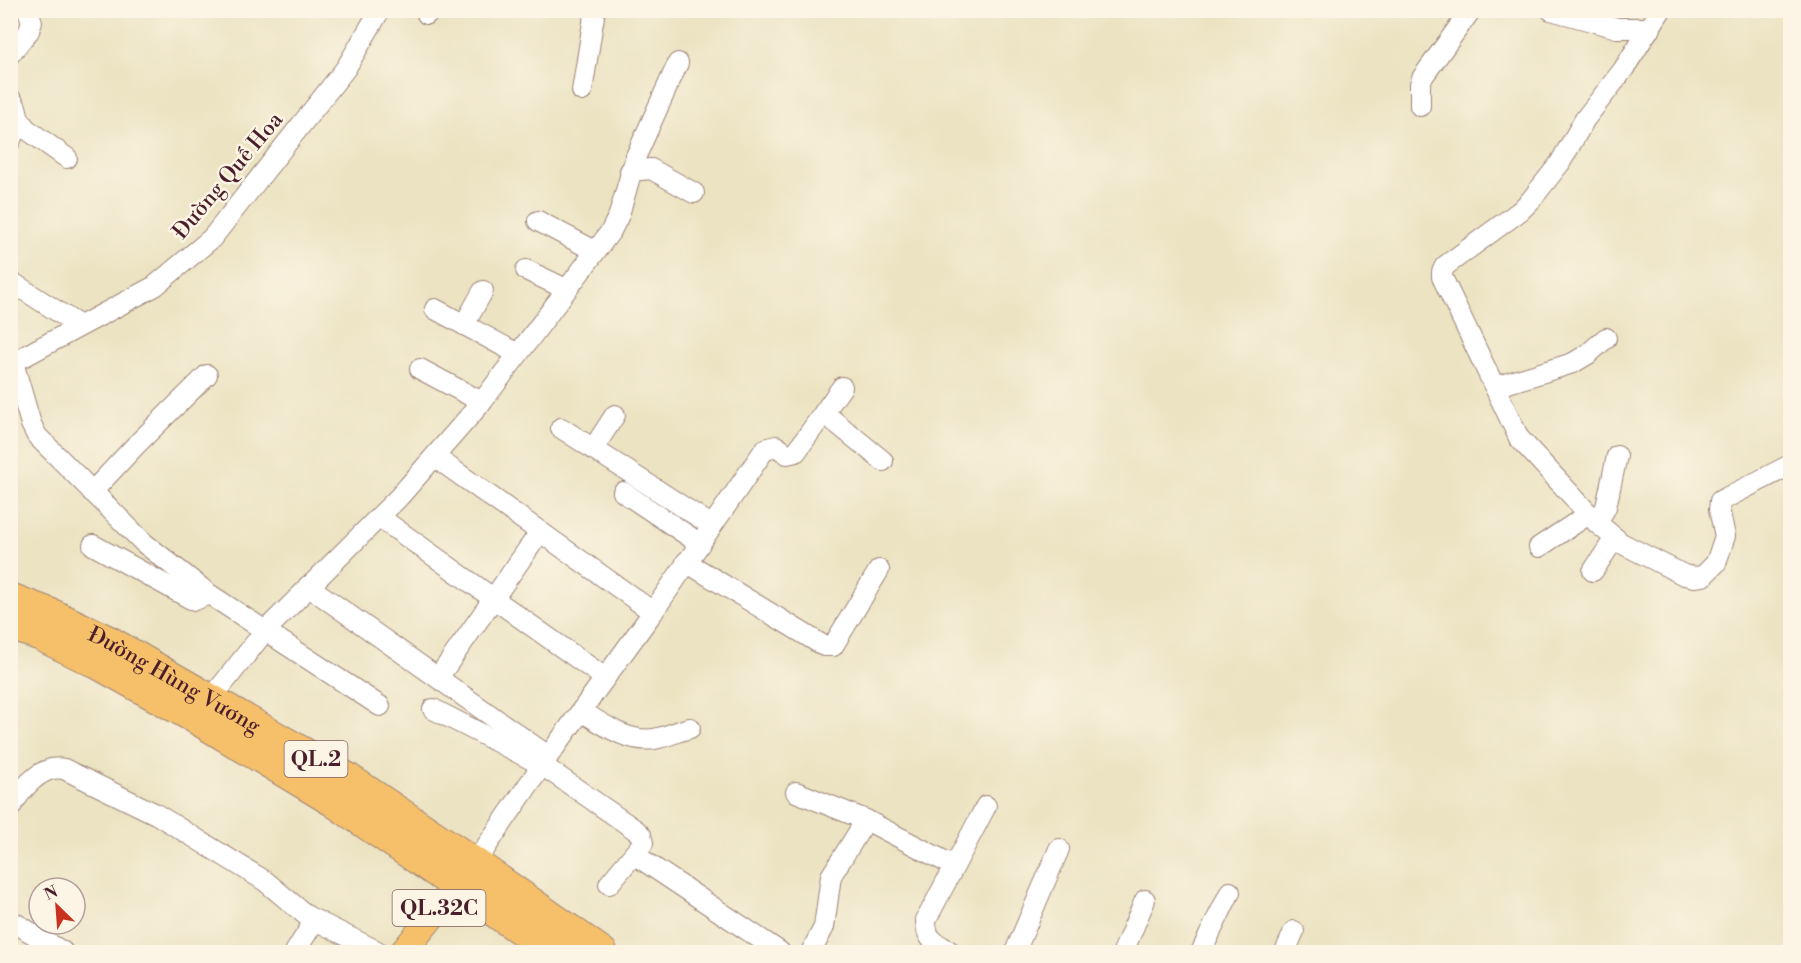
<svg xmlns="http://www.w3.org/2000/svg" width="1801" height="963" font-family="'Libre Bodoni',serif">
<style>
.lines{fill:none;stroke-linecap:round;stroke-linejoin:round}
.minor-casing{stroke:#9b8176;stroke-width:22}
.major-casing{stroke:#9b8176;stroke-width:28}
.highway-casing{stroke:#9b8176;stroke-width:32}
.minor{stroke:#fff;stroke-width:20}
.major{stroke:#f6c06b;stroke-width:26}
.highway{stroke:#f6c06b;stroke-width:30}
.labels{text-anchor:middle;stroke-width:5;stroke-linejoin:round;paint-order:stroke}
.shield{fill:#fcf5e5;stroke:#7f5f63;stroke-width:1.5}
.shield-label{font-size:21px;font-weight:bold;fill:#4a1f2b}
.street-label{font-size:22px;fill:#4a1f2b;stroke:#fcf5e5}
</style>
<rect width="100%" height="100%" fill="#fcf5e5"/>
<filter id="ink" filterUnits="userSpaceOnUse"><feTurbulence type="fractalNoise" baseFrequency=".0167" numOctaves="2"/><feDisplacementMap in="SourceGraphic" scale="12" xChannelSelector="R" yChannelSelector="G"/><feConvolveMatrix kernelMatrix="1 2 1 2 8 2 1 2 1" color-interpolation-filters="sRGB"/></filter>
<filter id="wash" filterUnits="userSpaceOnUse"><feTurbulence type="fractalNoise" baseFrequency=".008" numOctaves="4" result="noise"/><feDisplacementMap in="SourceGraphic" scale="24" xChannelSelector="R" yChannelSelector="G"/><feGaussianBlur stdDeviation="1.35" result="paint"/><feColorMatrix in="noise" values="0 0 0 0 0 0 0 0 0 0 0 0 0 0 0 0 0 1.4 0 .05"/><feComposite in="paint" operator="in"/></filter>
<g filter="url(#wash)">
<rect width="100%" height="100%" fill="#ece3c2"/>
</g>
<g filter="url(#ink)">
<g class="lines">
<g class="minor-casing">
<g id="minor">
<path d="M1551,10L1617,28H1651"/>
<path d="M1661,10L1623,70L1585,119L1560,163L1531,200L1520,211L1445,266L1442,272V277L1519,438L1597,523L1621,543L1684,575L1694,577L1703,576L1716,563L1725,536L1719,509L1720,501L1790,465"/>
<path d="M427,14L428,10"/>
<path d="M10,54L29,31L32,22L28,10"/>
<path d="M582,91L595,10"/>
<path d="M10,98C24,113 16,126 10,142"/>
<path d="M1420,106V84L1422,78L1471,10"/>
<path d="M19,118L25,128L67,158"/>
<path d="M630,171L651,169L694,193"/>
<path d="M538,221L595,251"/>
<path d="M526,270L566,289"/>
<path d="M10,281L80,326"/>
<path d="M435,309L518,354"/>
<path d="M464,325L483,291"/>
<path d="M13,362L31,424L37,436L144,543L209,594L380,706"/>
<path d="M10,364L155,286L212,238L346,68L380,10"/>
<path d="M420,369L482,402"/>
<path d="M1495,387L1573,363L1588,354L1606,338"/>
<path d="M824,413L883,461"/>
<path d="M561,428L711,525"/>
<path d="M593,449L615,415"/>
<path d="M435,457L653,612"/>
<path d="M92,492L136,445L207,375"/>
<path d="M623,492L699,543"/>
<path d="M379,517L605,678"/>
<path d="M1597,523L1606,507L1617,456"/>
<path d="M93,545L191,599L195,600L209,594"/>
<path d="M1539,547L1589,514"/>
<path d="M686,562L824,646H833L879,570"/>
<path d="M1593,571L1615,538"/>
<path d="M308,586L548,756"/>
<path d="M438,678L540,532"/>
<path d="M211,699L264,632L399,497L482,402L611,231L619,215L636,156L678,63"/>
<path d="M433,709L542,765L637,831L641,835L643,843L609,884"/>
<path d="M581,711C603,724 627,743 654,739C666,737 678,731 690,728"/>
<path d="M796,792L866,820L954,866"/>
<path d="M10,808C21,790 41,764 64,769L156,814L265,881L307,916L379,952"/>
<path d="M635,855L780,952"/>
<path d="M475,863L542,765L653,612L765,449L776,446L787,454L796,452L842,387"/>
<path d="M10,920L63,952"/>
<path d="M295,952L315,920"/>
<path d="M811,952L824,927L831,876L866,820"/>
<path d="M951,952C935,942 926,941 926,920L986,806"/>
<path d="M1015,952L1059,849"/>
<path d="M1123,952L1145,900"/>
<path d="M1201,952L1230,892"/>
<path d="M1285,952L1294,931"/>
</g>
</g>
<g class="major-casing">
<path id="major" d="M403,952L470,870"/>
</g>
<g class="highway-casing">
<g id="highway">
<path id="s1" d="M10,598L52,614L109,641L348,778L475,863L602,952"/>
<path d="M10,625L39,635L96,663L198,720L334,802L553,952"/>
</g>
</g>
<use href="#minor" class="minor"/>
<use href="#major" class="major"/>
<use href="#highway" class="highway"/>
</g>
</g>
<g class="labels">
<g class="shield">
<rect x="284.5" y="741" width="63" height="36" rx="4.5"/>
<rect x="392.5" y="890" width="93" height="36" rx="4.5"/>
</g>
<g class="shield-label">
<text x="316" y="766">QL.2</text>
<text x="439" y="915">QL.32C</text>
</g>
<g class="street-label">
<text transform="translate(227 175) rotate(-50)" y="8">Đường Quế Hoa</text>
<text dy="8" stroke="none"><textPath href="#s1" startOffset="184">Đường Hùng Vương</textPath></text>
</g>
</g>
<rect width="1801" height="963" fill="none" stroke="#fcf5e5" stroke-width="36"/>
<g transform="translate(57 906) rotate(335)"><circle r="28" fill="#fcf5e5" stroke="#b59f9b" stroke-width="1.5"/>
<path d="M0-4.5L10 22L0 15L-10 22Z" fill="#c8321e"/>
<text y="-9" font-size="16" font-weight="bold" text-anchor="middle" fill="#4a1f2b">N</text>
</g>
</svg>
